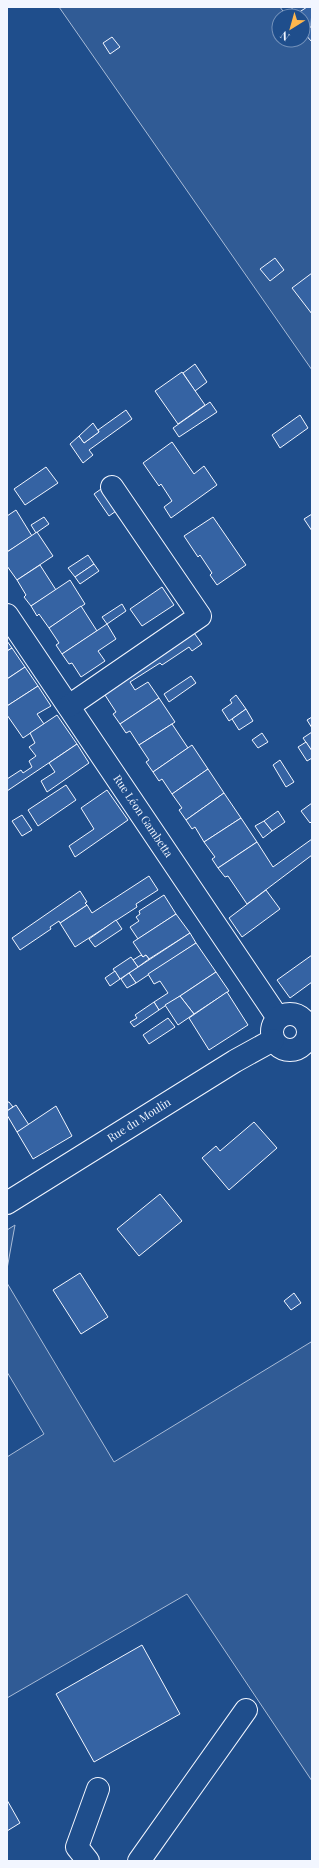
<svg xmlns="http://www.w3.org/2000/svg" width="319" height="1868" font-family="'Playfair Display',serif">
<style>
.built{fill:#305b95;stroke:#a8bbd7;fill-rule:evenodd}
.building{fill:#3563a3;stroke:#f2f6ff}
.lines{fill:none;stroke-linecap:round;stroke-linejoin:round}
.minor-casing{stroke:#f2f6ff;stroke-width:24}
.minor{stroke:#1f4e8c;stroke-width:22}
.labels{text-anchor:middle;stroke-width:3;stroke-linejoin:round;paint-order:stroke}
.street-label{font-size:11px;fill:#f2f6ff;stroke:#1f4e8c}
</style>
<rect width="100%" height="100%" fill="#1f4e8c"/>
<g class="built">
<path d="M59,7H280L285,14L294,7H312V370ZM279,16H303V40H279Z"/>
<path d="M15,1225L7,1269V1230Z"/>
<path d="M7,1283L114,1462L311,1342L312,1343V1781L187,1594L7,1698V1457L44,1434L7,1372Z"/>
</g>
<g class="building">
<path d="M307,7H312L311,28L303,16L298,13Z"/>
<path d="M303,18L312,29V42L303,32Z"/>
<path d="M112,37L120,47L110,54L103,43Z"/>
<path d="M275,258L284,270L270,281L260,269Z"/>
<path d="M312,273V314L292,288Z"/>
<path d="M195,364L207,382L195,391L183,373Z"/>
<path d="M182,372L205,405L178,424L155,391Z"/>
<path d="M210,402L217,412L179,437L173,428Z"/>
<path d="M126,410L132,419L89,450L93,455L83,463L70,444L79,436L84,443L99,432L98,430Z"/>
<path d="M300,415L308,428L280,448L272,435Z"/>
<path d="M93,423L99,432L84,443L79,436Z"/>
<path d="M172,442L194,474L204,466L217,485L171,518L164,507L172,501L161,484L159,486L143,463Z"/>
<path d="M46,467L58,483L25,505L14,489Z"/>
<path d="M101,489L116,511L109,516L94,494Z"/>
<path d="M16,510L32,536L7,552V516Z"/>
<path d="M312,514V531L304,519Z"/>
<path d="M44,517L49,524L36,533L31,525Z"/>
<path d="M213,517L246,565L217,585L210,575L212,573L200,555L198,557L184,536Z"/>
<path d="M37,532L53,556L17,580L7,566V552Z"/>
<path d="M88,555L94,564L75,577L68,568Z"/>
<path d="M94,564L99,571L80,584L75,577Z"/>
<path d="M40,565L56,590L31,606L24,597L26,595L17,580Z"/>
<path d="M70,580L85,604L49,628L39,614L37,616L31,606Z"/>
<path d="M162,587L174,605L142,626L130,609Z"/>
<path d="M122,604L126,611L107,624L102,617Z"/>
<path d="M81,606L97,631L62,654L56,645L59,643L49,628Z"/>
<path d="M107,624L116,639L98,651L105,661L81,677L72,663L69,664L62,654Z"/>
<path d="M192,630L202,644L192,651L189,647L162,665L160,663L130,682L135,690L148,682L159,698L120,724L113,714L116,712L103,692Z"/>
<path d="M7,641L12,648L7,651Z"/>
<path d="M12,648L25,667L7,679V651Z"/>
<path d="M25,667L38,686L7,706V679Z"/>
<path d="M191,676L196,683L169,702L164,694Z"/>
<path d="M38,686L51,706L37,714L44,724L23,738L7,715V706Z"/>
<path d="M236,695L246,709L229,721L222,710L232,703L230,700Z"/>
<path d="M159,698L175,722L139,745L130,731L126,733L120,724Z"/>
<path d="M246,709L253,721L239,730L232,719Z"/>
<path d="M57,715L77,744L7,791V779L21,770L23,773L32,767L29,761L36,756L29,747L35,743L30,733Z"/>
<path d="M312,717V728L307,720Z"/>
<path d="M172,724L188,748L153,772L146,762L149,760L139,745Z"/>
<path d="M312,732V751L303,738Z"/>
<path d="M262,733L268,742L258,748L252,740Z"/>
<path d="M306,742L312,751V758L307,761L298,747Z"/>
<path d="M77,744L89,763L47,792L41,781L55,772L49,763Z"/>
<path d="M192,745L208,769L172,794L162,779L159,781L153,772Z"/>
<path d="M280,760L294,782L286,787L273,765Z"/>
<path d="M208,769L224,793L186,820L179,810L182,808L172,794Z"/>
<path d="M66,785L76,800L38,826L28,810Z"/>
<path d="M107,790L128,820L75,857L69,846L94,829L81,808Z"/>
<path d="M224,793L241,818L204,842L195,827L192,829L186,820Z"/>
<path d="M312,803V821L310,823L301,811Z"/>
<path d="M278,811L285,822L272,831L264,821Z"/>
<path d="M22,815L32,830L22,836L12,821Z"/>
<path d="M241,818L257,842L218,868L212,859L215,857L204,842Z"/>
<path d="M264,821L272,831L263,838L255,826Z"/>
<path d="M312,839V855L247,904L228,876L225,877L218,868L257,842L273,867Z"/>
<path d="M149,876L158,890L136,904L137,907L75,947L60,923L87,905L92,913Z"/>
<path d="M266,890L280,909L242,937L229,918Z"/>
<path d="M80,891L87,902L85,903L87,905L60,923L59,921L50,927L51,929L20,950L12,938Z"/>
<path d="M164,895L176,914L138,939L130,927L139,921L136,917L140,914L139,911Z"/>
<path d="M176,914L190,933L149,959L146,955L143,957L133,942Z"/>
<path d="M116,920L122,929L95,947L89,939Z"/>
<path d="M190,933L196,943L136,983L129,973Z"/>
<path d="M196,943L216,972L159,1010L154,1002L168,993L160,981L154,984L148,974Z"/>
<path d="M141,955L143,957L146,955L149,959L138,967L133,960Z"/>
<path d="M312,955V982L290,998L277,980Z"/>
<path d="M131,957L138,967L120,979L113,969Z"/>
<path d="M115,971L120,979L110,986L105,978Z"/>
<path d="M216,972L229,991L194,1014L180,996Z"/>
<path d="M129,973L136,983L127,988L121,979Z"/>
<path d="M227,992L248,1025L209,1050L189,1018Z"/>
<path d="M180,996L194,1014L178,1025L165,1005Z"/>
<path d="M154,1002L159,1010L134,1027L130,1022L137,1018L135,1015Z"/>
<path d="M168,1018L175,1027L149,1044L143,1035Z"/>
<path d="M7,1102H9L13,1107L7,1111Z"/>
<path d="M16,1105L29,1125L17,1132L7,1115V1111Z"/>
<path d="M56,1106L72,1136L33,1159L17,1132Z"/>
<path d="M254,1122L277,1148L229,1190L202,1158L216,1146L220,1151Z"/>
<path d="M160,1194L182,1221L139,1256L117,1229Z"/>
<path d="M80,1273L108,1317L81,1334L53,1290Z"/>
<path d="M294,1293L301,1303L291,1310L284,1301Z"/>
<path d="M142,1645L180,1714L94,1762L56,1694Z"/>
<path d="M7,1800L20,1823L7,1831Z"/>
</g>
<g class="lines">
<g class="minor-casing">
<g id="minor">
<path d="M7,615L278,1018"/>
<path d="M69,706L200,616L112,487"/>
<circle cx="290" cy="1032" r="18"/>
<path d="M7,1203L235,1061L273,1040"/>
<path d="M88,1861L77,1847L98,1789"/>
<path d="M139,1861L246,1710"/>
</g>
</g>
<use href="#minor" class="minor"/>
</g>
<g class="labels">
<g class="street-label">
<text transform="translate(143 816) rotate(56)" y="4">Rue Léon Gambetta</text>
<text transform="translate(139 1120) rotate(-32)" y="4">Rue du Moulin</text>
</g>
</g>
<rect width="319" height="1868" fill="none" stroke="#f2f6ff" stroke-width="16"/>
<g transform="translate(291 28) rotate(217)"><circle r="19" fill="#1f4e8c" stroke="#7391ba"/>
<path d="M0-3L7 15L0 10L-7 15Z" fill="#ffb74d"/>
<text y="-6" font-size="11" font-weight="bold" text-anchor="middle" fill="#f2f6ff">N</text>
</g>
</svg>
